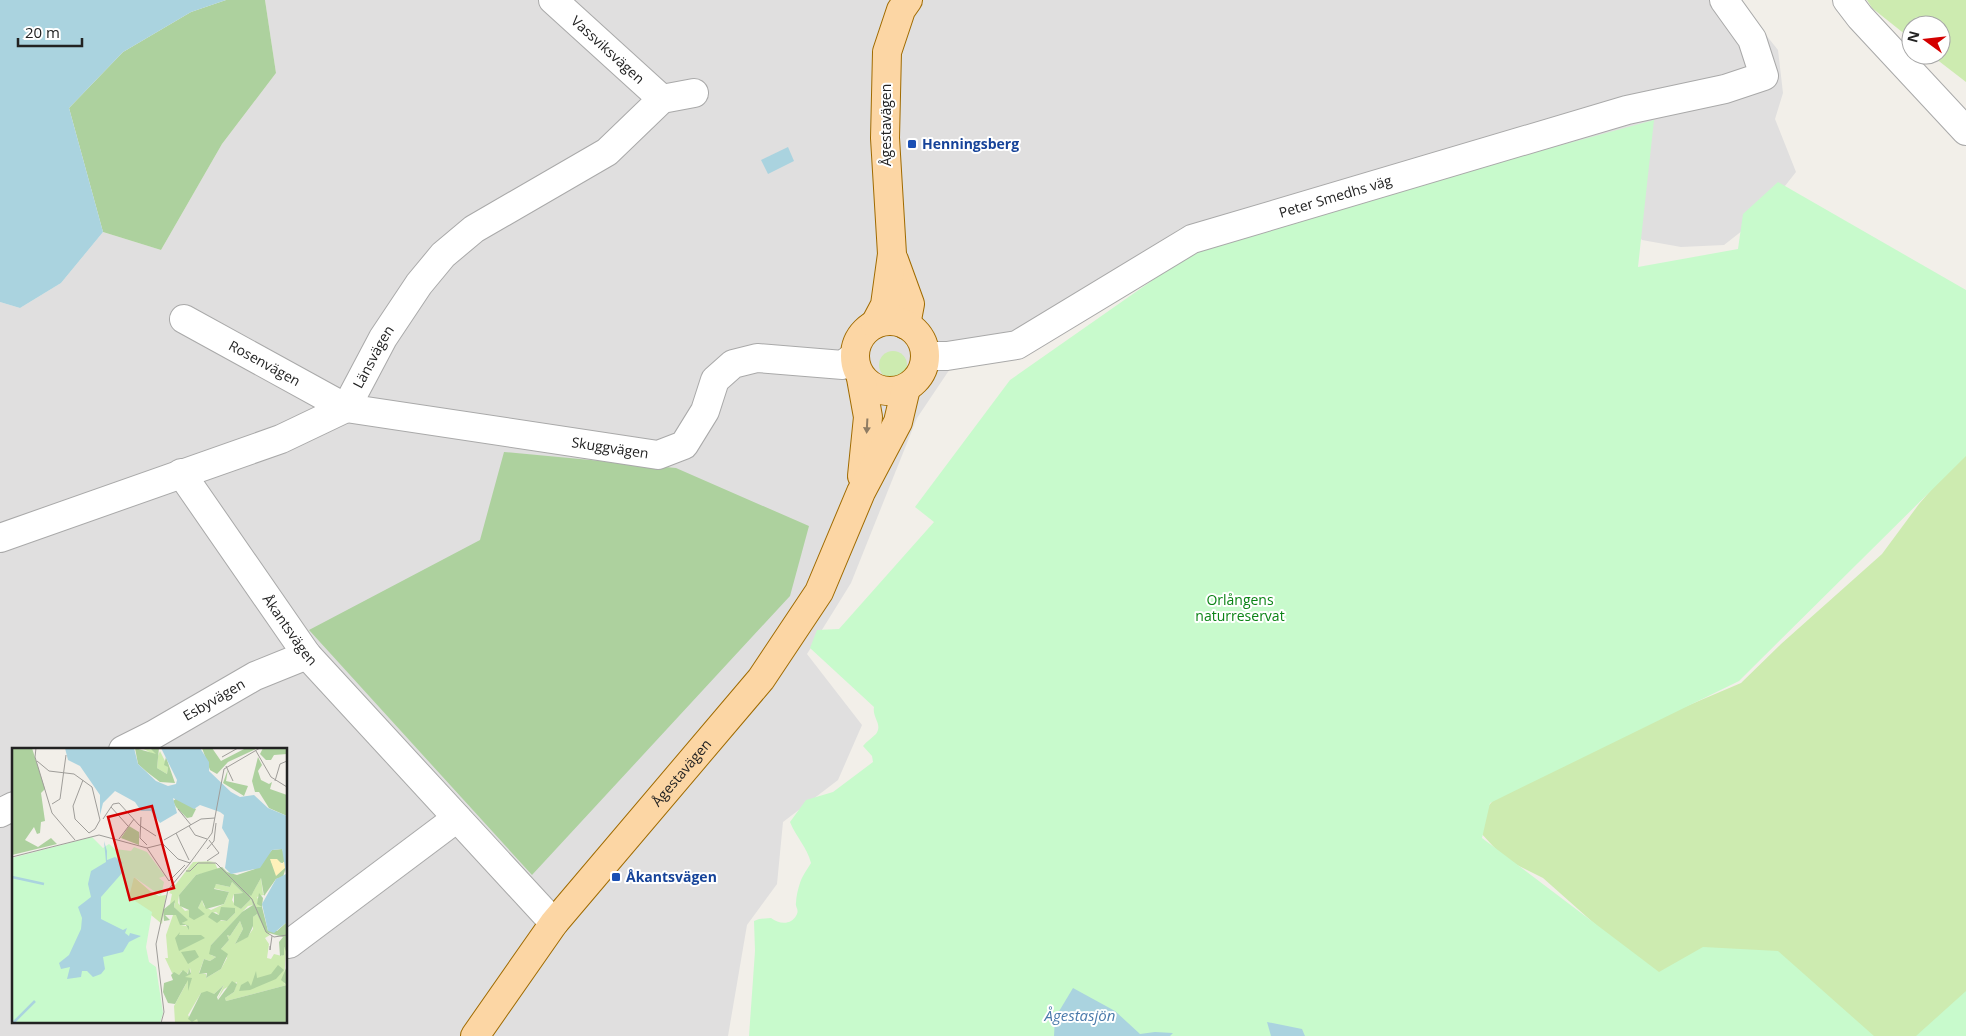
<svg xmlns="http://www.w3.org/2000/svg" width="1966" height="1036" font-family="'Open Sans',sans-serif">
<style>
.residential{fill:#e0dfdf;fill-rule:evenodd}
.grass{fill:#cdebb0}
.forest{fill:#add19e}
.park{fill:#c8facc}
.water{fill:#aad3df}
.lines{fill:none;stroke-linecap:round;stroke-linejoin:round}
.minor-casing{stroke:#a9a9a9;stroke-width:30}
.major-casing{stroke:#a06b00;stroke-width:30}
.minor{stroke:#fff;stroke-width:28}
.major{stroke:#fcd6a4;stroke-width:28}
.oneway{fill:#8f7c63}
.transit-dot{fill:#1a4fb4;stroke:#fff;stroke-width:2}
.labels{text-anchor:middle;stroke-width:4;stroke-linejoin:round;paint-order:stroke}
.street-label{font-size:14px;fill:#222;stroke:#fff}
.transit-label{font-size:14px;font-weight:bold;fill:#164399;stroke:#fff;text-anchor:start}
.park-label{font-size:14px;fill:#0c8416;stroke:#fff}
.water-label{font-size:15px;font-style:italic;fill:#4a7aab;stroke:#fff}
.inset-river{fill:none;stroke:#aad3df;stroke-width:2.5}
.inset-road{fill:none;stroke:#9f9d99;stroke-width:1}
.view{fill:#d40000;fill-opacity:0.15;stroke:#d40000;stroke-width:2.5}
.inset-edge{fill:none;stroke:#222;stroke-width:2.5}
</style>
<rect width="100%" height="100%" fill="#f2efe9"/>
<path class="residential" d="M265,0H1738L1778,50L1783,93L1775,119L1796,172L1761,216L1724,245L1681,247L1642,240L1629,225L1632,163L1497,139L1287,204L1181,228L1009,341L962,351L917,418L851,583L807,654L862,725L838,780L783,822L777,884L747,925L728,1036H0V302L20,308L61,283L103,232L161,250L222,144L276,73ZM14,750H286V1022H14Z"/>
<g class="grass">
<path d="M1867,0H1966V82L1931,55H1941V25H1911V39L1872,8Z"/>
<circle cx="893" cy="365" r="14"/>
<path d="M1966,450V1036H1696L1596,925L1543,878L1505,859L1479,831L1482,814L1508,782L1741,683L1781,644L1882,554L1919,504Z"/>
</g>
<g class="forest">
<path d="M226,0H265L276,73L222,144L161,250L103,232L69,108L123,52L191,12Z"/>
<path d="M504,452L676,468L809,526L790,596L532,875L309,630L480,540Z"/>
</g>
<g class="park">
<path d="M1654,120L1638,267L1738,249L1743,214L1778,182L1966,290V456L1739,681L1490,803L1482,838L1659,972L1703,947L1778,951L1874,1036H749L755,951L754,921L759,919L771,918C780,925 792,925 797,914C799,909 795,907 796,903C796,897 798,889 800,883C802,876 807,870 811,863C807,847 796,837 790,822L806,800L833,792L873,762L872,756L863,746C867,741 872,738 876,734C883,724 872,718 874,707L810,648L817,630L839,629L934,522L915,507L1010,380L1210,240Z"/>
<path d="M1966,991V1036H1916Z"/>
</g>
<g class="water">
<path d="M0,0H226L191,12L123,52L69,108L103,232L61,283L20,308L0,302Z"/>
<path d="M788,147L794,161L768,174L761,160Z"/>
<path d="M1073,988L1115,1011L1140,1034L1155,1032L1173,1033L1170,1036H1054L1055,1018Z"/>
<path d="M1267,1022L1302,1029L1305,1036H1271Z"/>
</g>
<g class="lines">
<g class="minor-casing">
<g id="minor">
<path id="s1" d="M553,0L662,99"/>
<path d="M1847,0L1860,17L1966,131"/>
<path id="s2" d="M184,319L346,408L658,455L684,445L705,411L715,380L733,364L757,358L843,365L854,356"/>
<path id="s3" d="M926,356H947L1017,345L1192,239L1627,110L1725,89L1764,76L1752,39L1724,0"/>
<path id="s4" d="M181,473L307,655L554,923"/>
<path id="s5" d="M0,538L281,439L346,408L383,338L419,284L443,255L474,229L607,152L662,99L694,93"/>
<path id="s6" d="M123,750L153,735L255,676L307,655"/>
<path d="M0,813L14,806"/>
<path d="M289,944L457,818"/>
</g>
</g>
<g class="major-casing">
<g id="major">
<path d="M894,260L910,304L906,325"/>
<circle cx="890" cy="356" r="35"/>
<path d="M875,324L885,305L892,254L885,138L887,52L901,10L908,0"/>
<path d="M861,378L868,417L862,476"/>
<path id="s7" d="M475,1036L554,923L761,679L819,592L861,492L898,422L906,388"/>
</g>
</g>
<use href="#minor" class="minor"/>
<use href="#major" class="major"/>
</g>
<defs><path id="oneway-solid" d="M-6-.8H1V-3.2L6.5 0L1 3.2V.8H-6Z" transform="scale(1.25)"/></defs>
<use class="oneway" href="#oneway-solid" transform="translate(867 426) rotate(93)"/>
<g class="transit-dot">
<rect x="907" y="139" width="10" height="10" rx="2.5"/>
<rect x="611" y="872" width="10" height="10" rx="2.5"/>
</g>
<g class="labels">
<g class="street-label">
<text dy="5" stroke="none"><textPath href="#s1" startOffset="74">Vassviksvägen</textPath></text>
<text transform="translate(886 125) rotate(-90)" y="5">Ågestavägen</text>
<text dy="5" stroke="none"><textPath href="#s3" startOffset="446">Peter Smedhs väg</textPath></text>
<text dy="5" stroke="none"><textPath href="#s5" startOffset="428">Länsvägen</textPath></text>
<text dy="5" stroke="none"><textPath href="#s2" startOffset="92">Rosenvägen</textPath></text>
<text dy="5" stroke="none"><textPath href="#s2" startOffset="452">Skuggvägen</textPath></text>
<text dy="5" stroke="none"><textPath href="#s4" startOffset="191">Åkantsvägen</textPath></text>
<text dy="5" stroke="none"><textPath href="#s6" startOffset="104">Esbyvägen</textPath></text>
<text dy="5" stroke="none"><textPath href="#s7" startOffset="335">Ågestavägen</textPath></text>
</g>
<g class="transit-label">
<text x="922" y="149">Henningsberg</text>
<text x="626" y="882">Åkantsvägen</text>
</g>
<g class="park-label">
<text x="1240" y="605">Orlångens<tspan x="1240" dy="16">naturreservat</tspan></text>
</g>
<g class="water-label">
<text x="1080" y="1021">Ågestasjön</text>
</g>
</g>
<g transform="translate(12 748)">
<rect width="275" height="275" fill="#f2efe9"/>
<path d="M130,0L142,2L146,8L148,3L156,19L155,26L145,20L146,9ZM203,113L197,114L203,115L206,122L184,127L167,147L166,155L173,163L177,162V169L188,167L186,160L190,152L192,158L199,162L212,156L217,144L201,140L204,136L218,139L220,134L231,145L222,146L220,152L223,157L229,161L239,151L241,157L236,158L199,197V207L204,209L198,213L192,211L187,225L194,226V230L209,221L215,210L209,201L217,192L215,187L218,188L228,173L231,181L223,196L236,188L241,181V169L245,166L258,187L253,190L257,196L255,210L259,211L262,206L270,208L271,200H274L272,235L275,237L214,253L213,250L222,244L225,234L212,241L205,252L212,237L202,246L189,245L176,267L180,274L185,270L186,275H163L162,258L174,236L173,228L179,225L178,220L175,226L170,223L167,227L160,225L153,210H156L154,187L161,167H166L169,177L178,179L170,175L174,171L162,159L163,155L158,156L160,146L157,145L181,114ZM220,160L223,165L215,173L200,172L201,165L204,164L207,167ZM122,129L138,143L147,148L154,147L150,176L139,167L97,166ZM249,130L251,146H254L245,149L250,159H244L236,145L241,144Z" fill="#cdebb0" fill-rule="evenodd"/>
<path d="M0,0H20L33,41L29,45L33,73L29,74L28,85L25,86L22,79L13,92L26,99L39,90L45,96L0,107ZM123,0L144,6L138,0H147L145,20L155,26L156,19L152,17L154,9L163,35L148,34L135,24L126,16ZM190,0H200L209,13L234,0H246L216,14L205,26L198,22ZM251,0H275V6L262,7L259,12H254L248,6ZM246,9L250,17L246,23L249,32L257,36L260,34L258,41L275,47V68L257,60L247,44H243L240,33ZM216,21L214,33L236,38L232,48L211,35ZM165,50L184,61L180,69L175,70L164,59L161,53ZM117,78L127,84V97L109,90ZM270,101L274,111L271,115L259,114L269,122L274,119L271,129L264,131L252,148L249,130L239,148L237,146L244,159H250L245,156L247,145L251,150L250,159L256,183H265L275,174V205L272,199V207L268,208L267,194L271,189L254,184L245,166L241,169V178L236,189L223,196L231,181L228,173L218,188L215,187L217,192L209,201L216,206L209,221L194,230L195,225L187,226L192,211L198,213L204,209L197,206L199,197L230,164L241,157L239,151L229,161L222,157V146L231,145L220,134L218,139L204,136L202,141L217,144L212,156L194,161L190,152L186,160L193,166L182,172L177,169V162L168,158L167,147L184,127L210,119L215,124L225,127L243,121L260,102ZM163,152L162,159L176,172L170,175L177,178V182L174,177H168L164,167H153L158,172L152,173L151,162ZM209,159L223,160V165L215,173L209,172L205,175L196,169L200,164L207,167ZM168,184L167,187H189L193,190L167,203L163,190ZM183,202L187,209L176,216L169,204ZM266,217L272,222L264,231L238,242L227,243L229,237L236,233L239,238L244,223L245,230L259,226ZM275,218V275H186L185,271L180,274L176,271L189,245L195,243L202,246L212,237L205,249L206,252L220,233L225,236L222,244L213,250L214,253L275,237L269,232ZM177,220L179,226L173,229L180,230L176,243V232L163,256L156,255L151,244L152,235L161,232L159,227L162,224L167,227L171,222L176,226Z" fill="#add19e"/>
<path d="M258,111H265L270,116L274,111V119L264,128Z" fill="#fff1ba"/>
<path d="M80,89L91,100L97,96L103,101L119,103L122,99L135,104L153,128L147,130L152,134L149,148L122,129L117,149L140,164L134,199L137,214L144,219L151,265L148,275H0V110Z" fill="#c8facc"/>
<path d="M53,0H122L126,16L144,33L156,38L164,36L165,32L149,0H188L197,14V23L219,44L228,49L242,47L256,60L275,68V174L262,185L256,183L250,156L264,131L274,126L270,101L260,102L248,120L219,126L213,120L217,92L210,80L212,67L208,64L188,57L182,61L161,50L165,65L148,75L139,63H129L123,54L103,43L91,55L88,67V47L68,18L56,12ZM92,93L95,103V112L103,109L110,114L108,121L111,124L89,149V171L111,182L115,180L113,185L117,188L118,185L129,188L117,194L111,204L91,209L93,221L89,226L81,229L75,223H70L69,229L55,231L58,219L49,221L47,215L57,207L69,181L70,170L66,159L79,149L76,136L79,123L94,114Z" fill="#aad3df"/>
<path class="inset-river" d="M0,129L32,136M1,275L23,253"/>
<path class="inset-road" d="M24,0L23,9L40,65L63,92M244,3L259,29L275,39M210,9L226,0M25,13L37,23L62,26L80,39L88,72L83,81L77,85M214,18L221,33M71,32L61,58L63,71L77,85M263,33L268,16L275,13M40,56L48,51L54,7M99,59L116,78M166,61L179,77M129,69L128,90L135,97M91,71L101,56L107,55L127,77L144,88M177,78L183,87L195,91M164,85L177,112M107,91L122,71M152,92L189,71L203,70M135,100L157,133L173,117M195,101L202,93L204,75M0,109L87,87L135,100L151,96L166,111L178,115L200,85L212,21L248,0M195,113L207,105L197,92M174,123H178L186,115H204L240,151L254,184L262,189L275,187M258,198V202L260,188M149,275L152,264L144,196L156,142L178,115"/>
<path class="view" d="M140,58L162,140L118,152L96,69Z"/>
<rect width="275" height="275" class="inset-edge"/>
</g>
<g transform="translate(1926 40) rotate(285)"><circle r="24" fill="#ffffff" stroke="#a7a7a7"/>
<path d="M0-4L9 19L0 12L-9 19Z" fill="#d40000"/>
<text y="-8" font-size="14" font-weight="bold" text-anchor="middle" fill="#222222">N</text>
</g>
<path d="M18 38v8h64v-8" fill="none" stroke="#222222" stroke-width="2.5"/>
<text x="25" y="38" font-size="15" fill="#222222" stroke="#ffffff" stroke-width="4" paint-order="stroke">20 m</text>
</svg>
